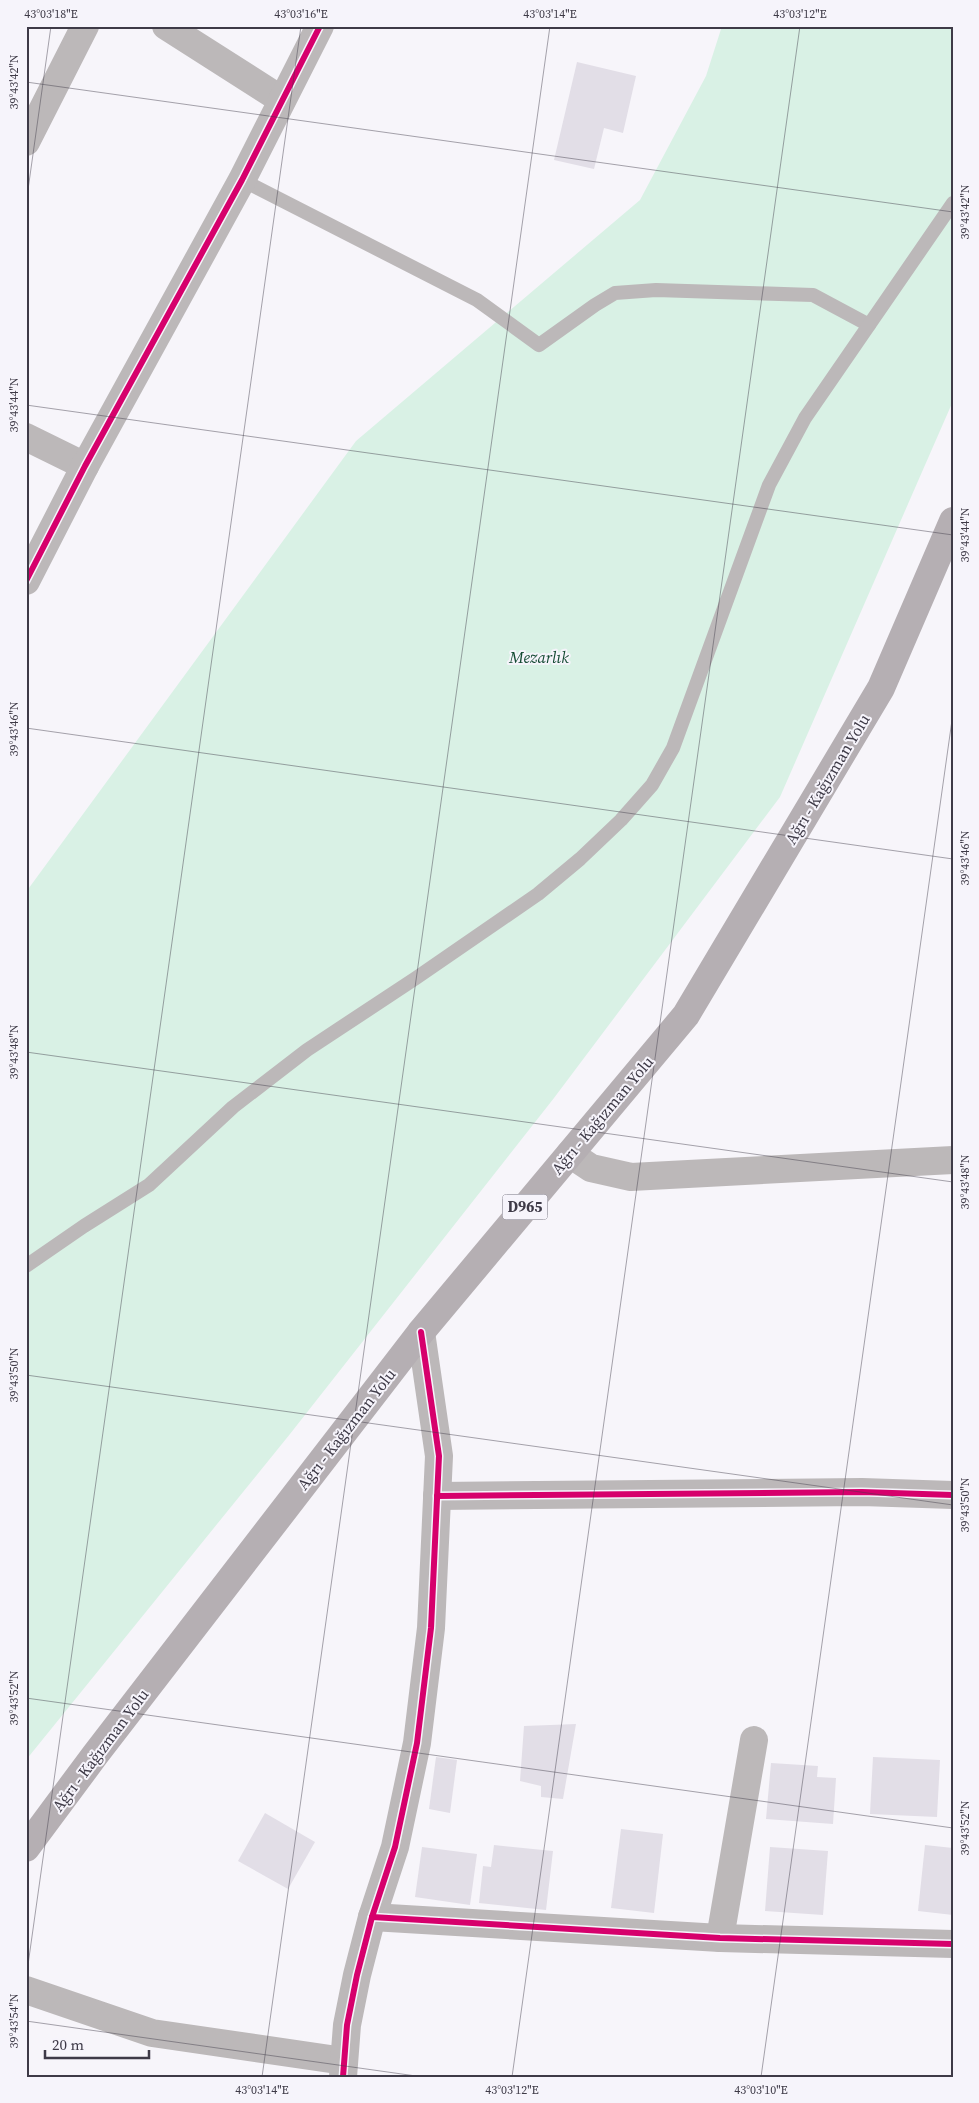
<svg xmlns="http://www.w3.org/2000/svg" width="979" height="2103" font-family="'Source Serif 4',serif">
<style>
.green{fill:#d9f1e5}
.building{fill:#e2dee7}
.lines{fill:none;stroke-linecap:round;stroke-linejoin:round}
.lane{stroke:#bcb8b9;stroke-width:14}
.street{stroke:#bcb8b9;stroke-width:28}
.primary{stroke:#b5afb3;stroke-width:28}
.cycleway-casing{stroke:#f6f4fb;stroke-width:9}
.cycleway{stroke:#d6006c;stroke-width:6}
.ticks{fill:none;stroke:#3e3a47;stroke-width:1;stroke-opacity:0.45}
.labels{text-anchor:middle;stroke-width:4;stroke-linejoin:round;paint-order:stroke}
.shield{fill:#f6f4fb;stroke:#75727d;stroke-width:1}
.shield-label{font-size:15px;font-weight:bold;fill:#3e3a47}
.park-label{font-size:16px;font-style:italic;fill:#134a32;stroke:#f6f4fb}
.street-label{font-size:16px;fill:#3e3a47;stroke:#f6f4fb}
.neatline{fill:none;stroke:#3e3a47;stroke-width:2}
.ticks-label{font-size:12px;text-anchor:middle;fill:#3e3a47}
</style>
<rect width="100%" height="100%" fill="#f7f5fa"/>
<path class="green" d="M722,26H953V401L780,797L554,1098L290,1434L26,1760V892L356,441L640,200L706,76Z"/>
<g class="building">
<path d="M577,62L636,76L623,133L604,128L594,169L554,160Z"/>
<path d="M576,1724L563,1799L541,1797V1786L520,1781L524,1726Z"/>
<path d="M436,1757L457,1760L450,1813L429,1809Z"/>
<path d="M873,1757L940,1760L937,1817L870,1814Z"/>
<path d="M771,1763L818,1766L817,1777L836,1778L833,1824L766,1819Z"/>
<path d="M265,1813L315,1842L288,1889L238,1861Z"/>
<path d="M621,1829L663,1834L654,1913L611,1908Z"/>
<path d="M494,1845L553,1851L546,1910L479,1903L483,1866L491,1867Z"/>
<path d="M925,1845L953,1848V1915L918,1911Z"/>
<path d="M422,1847L477,1854L470,1905L415,1897Z"/>
<path d="M770,1847L828,1851L823,1915L765,1911Z"/>
</g>
<g class="lines">
<g class="lane">
<path d="M242,180L477,300L539,345L595,305L615,293L656,290L813,295L869,325"/>
<path d="M26,1266L84,1226L149,1185L233,1107L307,1050L416,978L538,894L580,859L621,820L652,785L673,748L769,485L805,418L953,203"/>
</g>
<g class="street">
<path d="M166,26L282,100"/>
<path d="M26,142L85,26"/>
<path d="M26,437L85,466"/>
<path d="M26,581L85,466L242,180L320,26"/>
<path d="M570,1154L591,1168L631,1177L953,1160"/>
<path d="M437,1496L862,1492L953,1495"/>
<path d="M372,1917L720,1938L953,1944"/>
<path d="M720,1938L754,1740"/>
<path d="M26,1990L152,2033L344,2061"/>
<path d="M343,2077L347,2025L357,1975L372,1917L395,1847L417,1743L431,1628L439,1456L421,1332"/>
</g>
<path class="primary" d="M26,1848L95,1755L421,1332L686,1015L881,688L953,521"/>
<g class="cycleway-casing">
<g id="cycleway">
<path d="M26,581L85,466L242,180L320,26"/>
<path d="M437,1496L862,1492L953,1495"/>
<path d="M372,1917L720,1938L953,1944"/>
<path d="M343,2077L347,2025L357,1975L372,1917L395,1847L417,1743L431,1628L439,1456L421,1332"/>
</g>
</g>
<use href="#cycleway" class="cycleway"/>
</g>
<path class="ticks" d="M26,82L953,212M26,204L51,26M26,405L953,535M26,728L953,859M26,1052L953,1182M26,1375L953,1505M26,1698L953,1828M26,1979L301,26M26,2021L423,2077M262,2077L550,26M512,2077L800,26M761,2077L953,713"/>
<g class="labels">
<rect class="shield" x="502.5" y="1194.5" width="45" height="25" rx="4"/>
<g class="shield-label">
<text x="525" y="1212">D965</text>
</g>
<g class="park-label">
<text x="539" y="663">Mezarlık</text>
</g>
<g class="street-label">
<text transform="translate(827 779) rotate(-59)" y="6">Ağrı - Kağızman Yolu</text>
<text transform="translate(602 1115) rotate(-50)" y="6">Ağrı - Kağızman Yolu</text>
<text transform="translate(346 1429) rotate(-52)" y="6">Ağrı - Kağızman Yolu</text>
<text transform="translate(100 1750) rotate(-53)" y="6">Ağrı - Kağızman Yolu</text>
</g>
</g>
<rect width="979" height="2103" fill="none" stroke="#f6f4fb" stroke-width="55"/>
<path d="M45 2050v8h104v-8" fill="none" stroke="#3e3a47" stroke-width="2.5"/>
<text x="52" y="2050" font-size="15" fill="#3e3a47" stroke="#f6f4fb" stroke-width="4" paint-order="stroke">20 m</text>
<rect x="28" y="28" width="924" height="2048" class="neatline"/>
<g class="ticks-label">
<text x="51" y="18">43°03'18"E</text>
<text x="301" y="18">43°03'16"E</text>
<text x="550" y="18">43°03'14"E</text>
<text x="800" y="18">43°03'12"E</text>
<text transform="translate(14 82) rotate(-90)" y="4">39°43'42"N</text>
<text transform="translate(965 212) rotate(-90)" y="4">39°43'42"N</text>
<text transform="translate(14 405) rotate(-90)" y="4">39°43'44"N</text>
<text transform="translate(965 535) rotate(-90)" y="4">39°43'44"N</text>
<text transform="translate(14 729) rotate(-90)" y="4">39°43'46"N</text>
<text transform="translate(965 858) rotate(-90)" y="4">39°43'46"N</text>
<text transform="translate(14 1052) rotate(-90)" y="4">39°43'48"N</text>
<text transform="translate(965 1182) rotate(-90)" y="4">39°43'48"N</text>
<text transform="translate(14 1375) rotate(-90)" y="4">39°43'50"N</text>
<text transform="translate(965 1505) rotate(-90)" y="4">39°43'50"N</text>
<text transform="translate(14 1698) rotate(-90)" y="4">39°43'52"N</text>
<text transform="translate(965 1828) rotate(-90)" y="4">39°43'52"N</text>
<text transform="translate(14 2021) rotate(-90)" y="4">39°43'54"N</text>
<text x="262" y="2094">43°03'14"E</text>
<text x="512" y="2094">43°03'12"E</text>
<text x="761" y="2094">43°03'10"E</text>
</g>
</svg>
